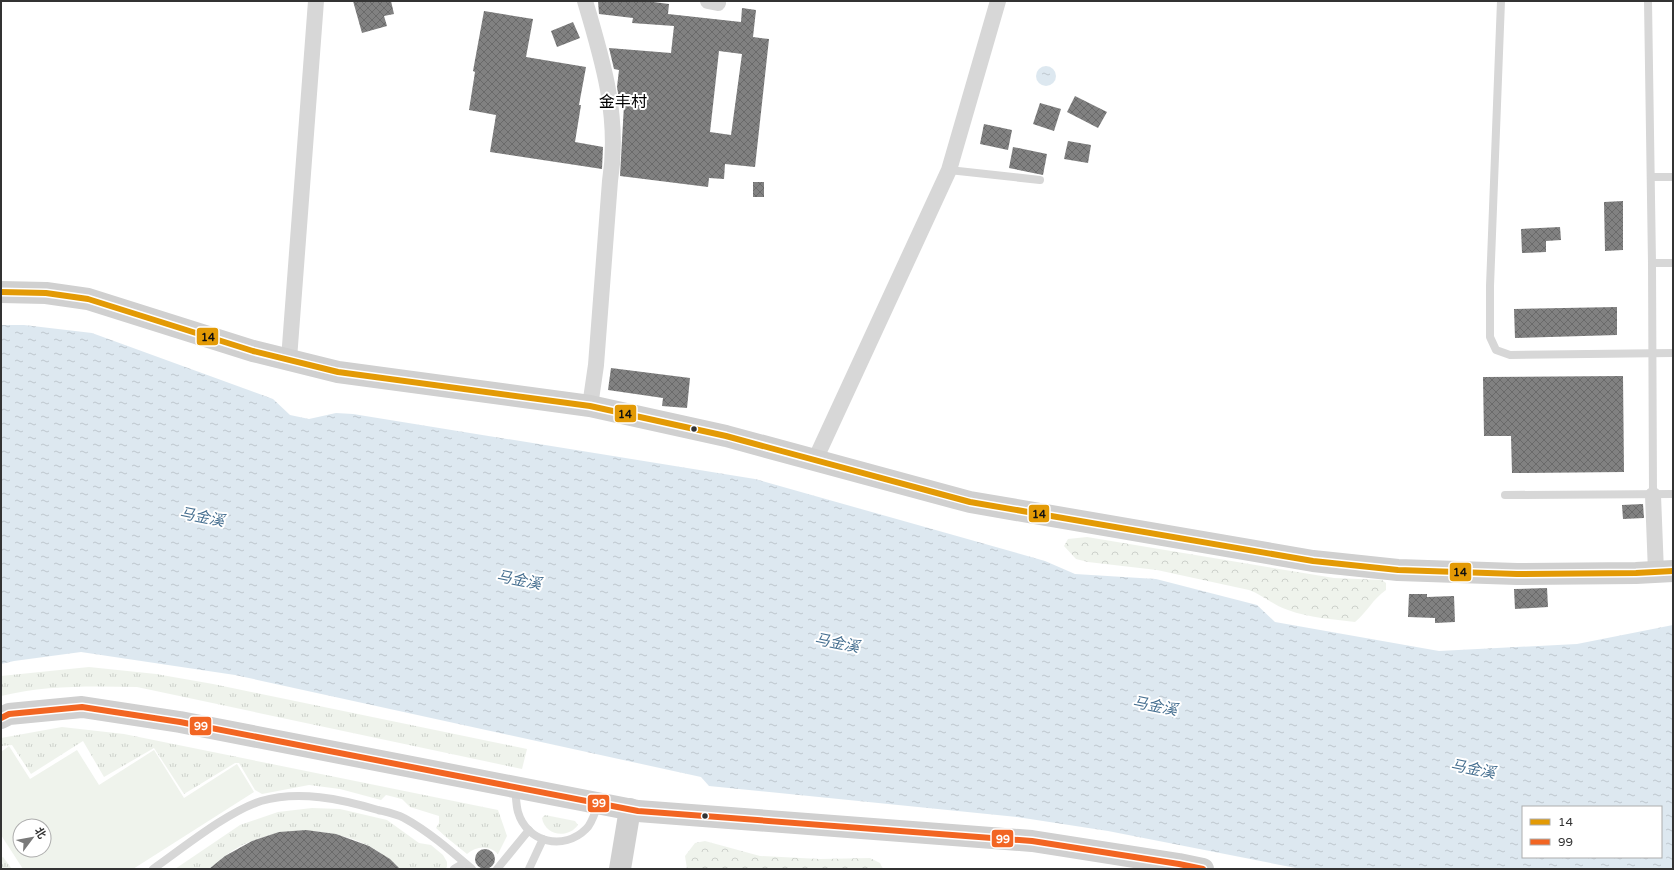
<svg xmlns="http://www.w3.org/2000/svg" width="1674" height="870" font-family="'Varela Round','Noto Sans SC',sans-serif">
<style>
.grass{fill:#eff3ec;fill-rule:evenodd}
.forest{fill:url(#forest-crowns)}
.park{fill:url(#park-tufts)}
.water{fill:url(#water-ripples);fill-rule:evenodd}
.building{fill:url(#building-cross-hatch);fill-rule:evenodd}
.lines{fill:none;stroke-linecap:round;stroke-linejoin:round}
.lane{stroke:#d7d7d7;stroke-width:8}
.street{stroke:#d7d7d7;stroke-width:16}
.secondary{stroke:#d0d0d0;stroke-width:22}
.bus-1-casing{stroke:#fff;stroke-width:9}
.bus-2-casing{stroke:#fff;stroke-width:9}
.bus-1{stroke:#e39a05;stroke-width:6}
.bus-2{stroke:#f26522;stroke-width:6}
.bus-dot{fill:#333;stroke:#fff;stroke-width:1.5}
.labels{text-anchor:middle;stroke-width:4;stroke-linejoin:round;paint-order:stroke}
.water-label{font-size:15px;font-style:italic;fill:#466f90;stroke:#fff}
.quarter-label{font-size:16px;fill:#000;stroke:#fff}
.line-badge{stroke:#fff;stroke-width:1.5}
.badge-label{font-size:11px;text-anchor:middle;font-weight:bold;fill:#fff}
.pale-badge-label{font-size:11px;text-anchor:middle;font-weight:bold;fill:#111}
</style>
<defs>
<pattern id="forest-crowns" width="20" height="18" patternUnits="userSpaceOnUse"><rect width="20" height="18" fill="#eff3ec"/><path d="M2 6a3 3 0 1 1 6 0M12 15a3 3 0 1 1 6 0" fill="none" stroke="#cdd1cb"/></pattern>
<pattern id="park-tufts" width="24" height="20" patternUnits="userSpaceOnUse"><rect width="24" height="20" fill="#eff3ec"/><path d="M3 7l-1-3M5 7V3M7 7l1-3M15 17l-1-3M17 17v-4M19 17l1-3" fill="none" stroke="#cdd1cb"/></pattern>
<pattern id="water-ripples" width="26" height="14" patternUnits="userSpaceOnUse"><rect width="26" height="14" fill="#dde8f0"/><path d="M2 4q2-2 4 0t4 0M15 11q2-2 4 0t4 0" fill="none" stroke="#bec7ce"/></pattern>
<pattern id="building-cross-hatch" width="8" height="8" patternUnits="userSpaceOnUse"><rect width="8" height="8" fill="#818181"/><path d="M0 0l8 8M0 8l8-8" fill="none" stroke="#6a6a6a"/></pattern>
</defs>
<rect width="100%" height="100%" fill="#fff"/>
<path class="grass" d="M9,746L30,779L77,750L99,785L154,750L184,798L237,764L254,792L133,869H23L1,835V752ZM20,826H44V850H20Z"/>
<g class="forest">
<path d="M1087,537L1334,578L1382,580L1386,583V590C1372,600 1368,611 1355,622C1333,619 1309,618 1288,610C1274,606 1263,595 1249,590L1157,570L1088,562L1076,559L1064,546L1068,539Z"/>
<path d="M705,841L760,856L820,859L870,858L880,863L883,869H687L685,856L695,843Z"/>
</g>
<g class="park">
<path d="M89,667L156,674L213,684L527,749L522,769L137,687C92,686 45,685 1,696V676Z"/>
<path d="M62,727L124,734L498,810L507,836L498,854C489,845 476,846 467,854L446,837L436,828L439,823V816L410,807L402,799L386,795L381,800L340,789L309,785L262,794L255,790L239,763H235L184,794L154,748L104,777L83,741L31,774L12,745L1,746V738Z"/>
<path d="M312,808L340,809L387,820L419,843L431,845L443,855L447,862V867L445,869H400C364,831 300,821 252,841C243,844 233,850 225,856C220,859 214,867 208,869C201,870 183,869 175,869L240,825L278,812Z"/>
<path d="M545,815L575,821L578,825C568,839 545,836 542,818Z"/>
<path d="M3,857L12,869H1V858Z"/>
</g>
<g class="water">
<circle cx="1046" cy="76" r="10"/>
<path d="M1,325H24L92,333L273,399L290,415L309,419L336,413L353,414L755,479L1045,561L1075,574L1156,579L1257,605L1275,622L1439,651L1577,644L1673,625V869H1301L1108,831L1017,817L709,786L701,777L235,675L81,652L14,661L1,664ZM1523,807H1661V857H1523Z"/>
</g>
<g class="building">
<path d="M353,1H391L394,14L384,16L387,26L362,33Z"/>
<path d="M598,1H646L669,4L668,14L741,22L742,8L756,10L753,37L769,39L755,167L725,164L724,179L709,178L708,187L620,176L624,105H620L617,87L619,70L614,69L609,48L671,53L674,26L632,23L633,18L599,14ZM719,51L742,54L731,135L710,132Z"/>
<path d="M484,11L533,19L526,57L586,67L579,105H581L575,142L603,147L602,169L490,152L496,115L469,110L475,72L473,71Z"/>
<path d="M573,22L580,38L557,47L551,31Z"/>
<path d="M1075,96L1107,112L1098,128L1067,112Z"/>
<path d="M1040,103L1061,109L1054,131L1033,124Z"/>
<path d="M984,124L1012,130L1008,150L980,144Z"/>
<path d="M1068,141L1091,145L1088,163L1064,159Z"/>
<path d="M1013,147L1047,154L1043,175L1009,168Z"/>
<rect x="753" y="182" width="11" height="15"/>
<path d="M1623,201V250L1605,251L1604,202Z"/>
<path d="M1560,227L1561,240L1546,241V252L1522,253L1521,229Z"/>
<path d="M1617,307V335L1515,338L1514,309Z"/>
<path d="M611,368L690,378L687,408L662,406L663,398L608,390Z"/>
<path d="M1623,376L1624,472L1512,473L1511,436H1484L1483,377Z"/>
<path d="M1643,504L1644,518L1623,519L1622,505Z"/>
<path d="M1547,588L1548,607L1515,609L1514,589Z"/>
<path d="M1409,594H1427V597L1454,596L1455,622L1435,623V618L1408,617Z"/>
<path d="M306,830L336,834L369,846L390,859L400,869H209L225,856L252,841L279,832Z"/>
<circle cx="485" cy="859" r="10"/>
</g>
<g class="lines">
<g class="lane">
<path d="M1501,1L1490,286V337L1496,350L1510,355L1673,353"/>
<path d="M1648,1L1652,263L1653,495"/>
<path d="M949,170L1040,180"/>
<path d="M1651,177H1673"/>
<path d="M1652,263H1673"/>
<path d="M1505,495L1673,494"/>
<path d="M515,788C516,795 516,805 518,812C527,843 564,851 586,829C592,824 595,812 598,804"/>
<path d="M153,869C183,848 227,812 261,801C299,790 341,799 378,810C386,812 396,814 404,818C428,831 451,851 472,869"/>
<path d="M454,869L464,863"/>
<path d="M497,869L529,830"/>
<path d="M529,869L543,839"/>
</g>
<g class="street">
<path d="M585,1C603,61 620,118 610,181L596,365L590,406"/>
<path d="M708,1L718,3"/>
<path d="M289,359L316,1"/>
<path d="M815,460L949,170L998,1"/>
<path d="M1653,495L1656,572"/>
</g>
<g class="secondary">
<path d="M1,292L46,293L88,299L253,351L338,372L590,406L726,436L970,502L1313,561L1398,570L1517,574L1636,573L1673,571"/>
<path d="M1,718L9,714L82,707L180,722L638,811L1032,841L1179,864L1203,869"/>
<path d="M620,869L630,809"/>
</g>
<g class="bus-1-casing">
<path id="bus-1" d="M1,292L46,293L88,299L253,351L338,372L590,406L726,436L970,502L1313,561L1398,570L1517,574L1636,573L1673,571"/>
</g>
<g class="bus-2-casing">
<path id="bus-2" d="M1,718L9,714L82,707L180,722L638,811L1032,841L1179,864L1203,869"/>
</g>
<use href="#bus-1" class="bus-1"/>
<use href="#bus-2" class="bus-2"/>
</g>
<g class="bus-dot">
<circle cx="694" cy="429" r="3.5"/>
<circle cx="705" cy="816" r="3.5"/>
</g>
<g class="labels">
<g class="water-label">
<text transform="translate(202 517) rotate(11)" y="5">马金溪</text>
<text transform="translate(519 580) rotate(11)" y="5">马金溪</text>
<text transform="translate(837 643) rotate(11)" y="5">马金溪</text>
<text transform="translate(1155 706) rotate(11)" y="5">马金溪</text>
<text transform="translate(1473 769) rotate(11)" y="5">马金溪</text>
</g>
<g class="quarter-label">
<text x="623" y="107">金丰村</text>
</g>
</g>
<g class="line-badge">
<rect x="196" y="327" width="23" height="19" rx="4" fill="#e39a05"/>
<rect x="614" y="404" width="23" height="19" rx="4" fill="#e39a05"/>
<rect x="1028" y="504" width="22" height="19" rx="4" fill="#e39a05"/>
<rect x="1449" y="562" width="23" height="20" rx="4" fill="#e39a05"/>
<rect x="189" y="716" width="23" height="20" rx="4" fill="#f26522"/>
<rect x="587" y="794" width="23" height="19" rx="4" fill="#f26522"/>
<rect x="991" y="829" width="23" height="19" rx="4" fill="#f26522"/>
</g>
<g class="badge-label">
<text x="201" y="730">99</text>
<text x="599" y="807">99</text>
<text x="1003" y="843">99</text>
</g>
<g class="pale-badge-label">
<text x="208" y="341">14</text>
<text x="625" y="418">14</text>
<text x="1039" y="518">14</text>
<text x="1460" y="576">14</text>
</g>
<rect width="1674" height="870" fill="none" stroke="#333333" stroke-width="4"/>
<rect x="1522" y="806" width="140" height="52" fill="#ffffff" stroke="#adadad"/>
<rect x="1530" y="819" width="20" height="6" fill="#e39a05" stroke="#adadad"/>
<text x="1558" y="826" font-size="12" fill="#333333">14</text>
<rect x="1530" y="839" width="20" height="6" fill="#f26522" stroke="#adadad"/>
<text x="1558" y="846" font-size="12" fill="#333333">99</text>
<g transform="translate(32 838) rotate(58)"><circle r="19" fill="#ffffff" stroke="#adadad"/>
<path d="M0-3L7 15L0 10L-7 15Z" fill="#7a7a7a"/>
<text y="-6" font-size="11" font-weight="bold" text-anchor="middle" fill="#333333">北</text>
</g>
</svg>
